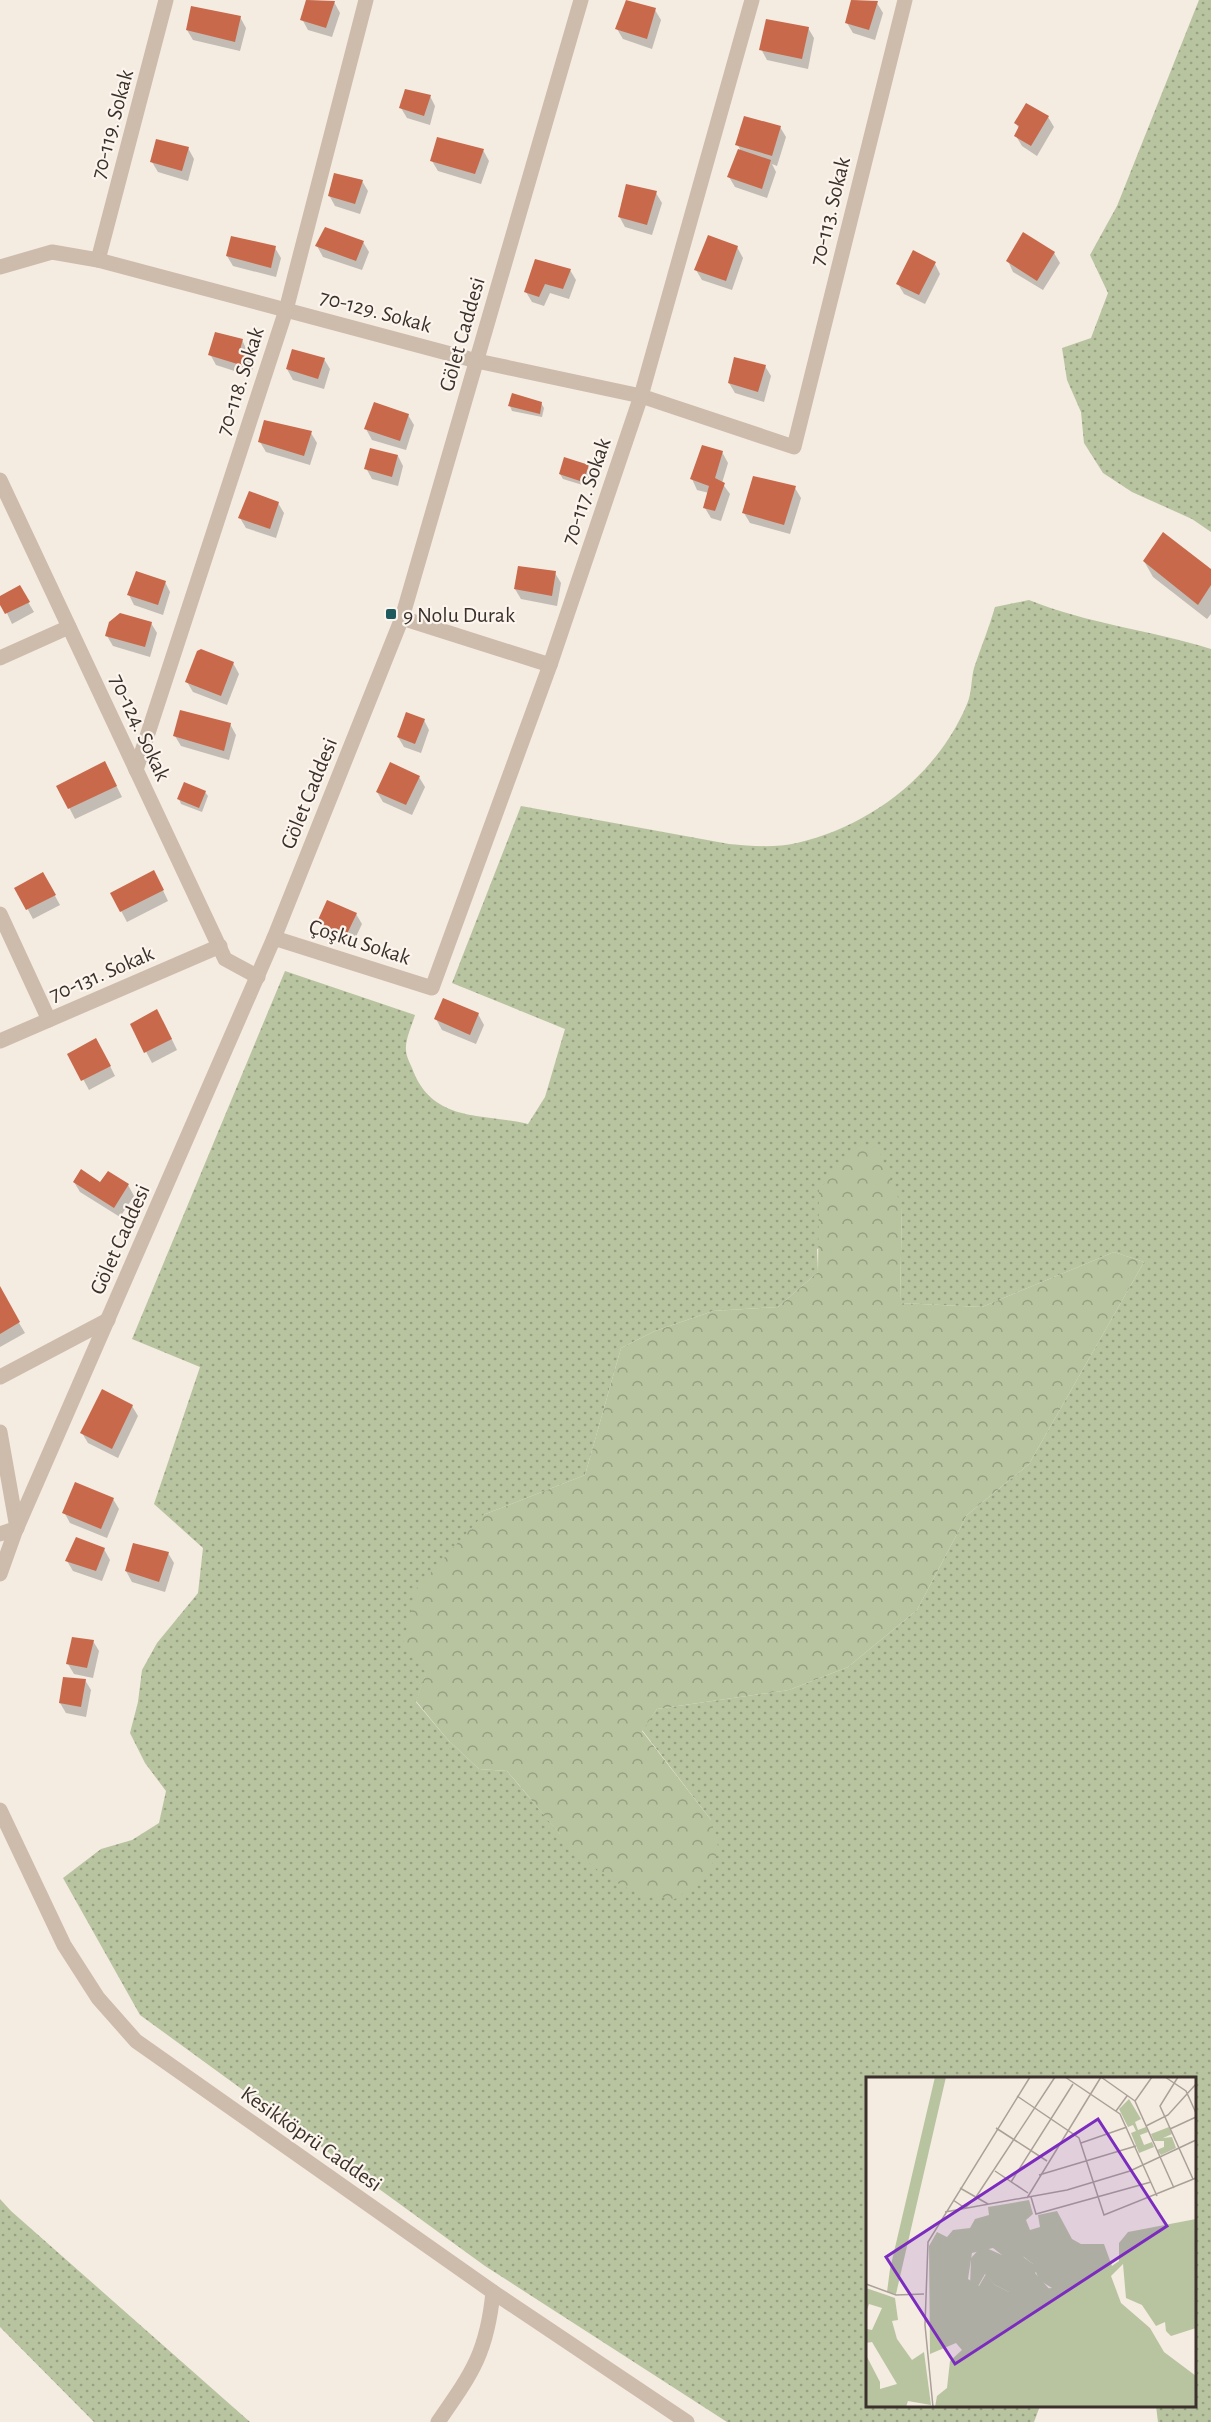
<svg xmlns="http://www.w3.org/2000/svg" width="1211" height="2422" font-family="'Alegreya Sans',sans-serif">
<style>
.grass{fill:url(#grass-dots);fill-rule:evenodd}
.forest{fill:url(#forest-crowns)}
.shadow{fill:#0003}
.building{fill:#c8694b}
.lines{fill:none;stroke-linecap:round;stroke-linejoin:round}
.minor{stroke:#cdbbac;stroke-width:15}
.poi-dot{fill:#1f5a5e;stroke:#fbf5ee;stroke-width:2}
.labels{text-anchor:middle;stroke-width:4.5;stroke-linejoin:round;paint-order:stroke}
.street-label{font-size:22px;fill:#3b302b;stroke:#fbf5ee}
.poi-label{font-size:22px;fill:#3b302b;stroke:#fbf5ee;text-anchor:start}
.inset-road{fill:none;stroke:#aaa098;stroke-width:1.5}
.view{fill:#7b2cbf;fill-opacity:0.15;stroke:#7b2cbf;stroke-width:3}
.inset-edge{fill:none;stroke:#3b302b;stroke-width:3}
</style>
<defs>
<pattern id="grass-dots" width="8" height="8" patternUnits="userSpaceOnUse" patternTransform="scale(1.5)"><rect width="8" height="8" fill="#b8c4a0"/><path d="M2 2h.1M6 6h.1" fill="none" stroke="#97a083" stroke-width="1.8" stroke-linecap="round"/></pattern>
<pattern id="forest-crowns" width="20" height="18" patternUnits="userSpaceOnUse" patternTransform="scale(1.5)"><rect width="20" height="18" fill="#b8c4a0"/><path d="M2 6a3 3 0 1 1 6 0M12 15a3 3 0 1 1 6 0" fill="none" stroke="#97a083"/></pattern>
</defs>
<rect width="100%" height="100%" fill="#f4ebe1"/>
<g class="grass">
<path d="M1199,0H1211V532L1192,519L1132,492L1103,473L1084,443L1081,412L1067,380L1062,348L1091,338L1108,293L1090,255L1117,206Z"/>
<path d="M1029,600C1088,624 1151,630 1211,649V2422H1158L1156,2406H1194V2078H868V2406H1040L1034,2422H727L485,2266L140,2015L63,1878L101,1849L132,1840L159,1823L166,1791L145,1763L130,1733L138,1702L142,1670L157,1643L198,1593L203,1548L154,1504L200,1367L132,1339L285,971L415,1015C412,1025 405,1040 406,1050C406,1056 410,1063 412,1068C432,1123 481,1113 528,1124L545,1097L565,1029L452,983L521,806L729,844C751,846 775,848 797,843C871,826 938,774 967,704C972,693 971,679 974,668C981,647 989,628 995,607ZM902,1207L900,1303L982,1307L1114,1252L1144,1262L1029,1464L967,1515L917,1610L848,1667L789,1690L657,1709L642,1730L711,1820L560,1834L507,1771L479,1769L448,1740L416,1702L483,1515L585,1475L621,1348L655,1331L713,1311L778,1307L818,1272L817,1249Z"/>
<path d="M0,2199L11,2211L250,2422H94L0,2327Z"/>
</g>
<path class="forest" d="M860,1143L878,1149L902,1207L900,1303L982,1307L1114,1252L1144,1262L1029,1464L967,1515L917,1610L848,1667L789,1690L657,1709L642,1731L711,1820L719,1850L706,1876L675,1899C663,1897 649,1897 638,1893C580,1870 547,1816 507,1771L479,1769L448,1740L416,1701L426,1673L403,1644L416,1589L483,1515L585,1475L621,1348L655,1331L713,1311L778,1307L818,1272L819,1190Z"/>
<g class="shadow">
<path d="M307,0L334,2L340,13L332,37L308,30L302,19Z"/>
<path d="M853,0L877,3L883,13L875,40L853,33L847,23Z"/>
<path d="M655,10L661,20L652,49L623,39L617,29Z"/>
<path d="M240,17L246,28L240,51L193,40L187,30Z"/>
<path d="M808,28L814,38L808,69L767,60L761,49Z"/>
<path d="M430,96L435,106L430,125L407,118L401,108Z"/>
<path d="M1048,117L1054,127L1037,156L1022,146L1016,136L1019,129L1016,123Z"/>
<path d="M780,127L786,137L777,166L772,164L776,172L767,198L735,187L729,177L740,149L737,144Z"/>
<path d="M188,148L194,159L188,181L158,172L152,162Z"/>
<path d="M483,150L489,161L481,184L438,171L432,161Z"/>
<path d="M362,181L368,191L360,214L335,206L329,195Z"/>
<path d="M656,193L662,203L652,235L625,227L619,216Z"/>
<path d="M326,228L363,242L369,252L362,270L323,257L317,246Z"/>
<path d="M737,247L743,258L732,290L702,280L696,270Z"/>
<path d="M275,248L281,258L276,277L233,266L227,256Z"/>
<path d="M1054,253L1060,263L1043,290L1013,272L1008,261Z"/>
<path d="M935,264L940,274L925,304L904,294L898,284Z"/>
<path d="M570,270L576,280L569,299L550,293L544,306L532,302L526,292Z"/>
<path d="M242,340L254,365L250,376L216,365L210,354Z"/>
<path d="M324,359L330,369L324,389L293,380L287,369Z"/>
<path d="M765,366L771,376L764,402L735,393L729,383Z"/>
<path d="M512,395L541,403L544,408L542,417L512,411L510,406Z"/>
<path d="M408,415L414,425L406,450L372,440L366,429Z"/>
<path d="M311,433L317,443L310,465L266,452L260,442Z"/>
<path d="M722,452L728,463L722,483L730,494L721,521L711,518L705,508L709,493L697,490L692,479Z"/>
<path d="M398,456L403,466L398,486L372,479L366,468Z"/>
<path d="M588,467L591,471L586,486L563,479L560,474Z"/>
<path d="M795,488L801,498L790,534L750,523L744,513Z"/>
<path d="M278,503L284,513L276,538L246,528L240,518Z"/>
<path d="M1144,561L1211,571V614L1207,619L1153,577Z"/>
<path d="M555,573L561,583L557,606L521,599L515,589Z"/>
<path d="M165,582L170,592L163,615L134,605L129,595Z"/>
<path d="M19,587L34,612L12,624L0,598Z"/>
<path d="M151,623L157,633L150,657L113,646L107,636Z"/>
<path d="M233,663L239,674L227,705L193,692L187,682Z"/>
<path d="M424,720L429,730L421,753L404,747L398,737Z"/>
<path d="M230,724L236,735L229,760L181,746L175,736Z"/>
<path d="M110,773L122,797L75,819L58,786Z"/>
<path d="M419,777L425,787L412,815L383,802L377,792Z"/>
<path d="M205,792L208,796L202,812L181,804L179,799Z"/>
<path d="M43,874L60,905L33,919L16,888Z"/>
<path d="M159,882L168,901L127,922L112,894Z"/>
<path d="M356,914L362,924L352,945L324,932L318,922Z"/>
<path d="M478,1014L484,1025L476,1044L442,1030L436,1019Z"/>
<path d="M163,1021L177,1050L152,1063L132,1025Z"/>
<path d="M102,1050L115,1076L89,1090L70,1055Z"/>
<path d="M74,1182L128,1185L134,1196L120,1217L80,1192Z"/>
<path d="M0,1291L25,1333L0,1347Z"/>
<path d="M132,1406L138,1416L118,1458L88,1443L82,1433Z"/>
<path d="M113,1499L119,1509L107,1538L70,1523L64,1512Z"/>
<path d="M104,1549L110,1560L102,1581L73,1571L67,1561Z"/>
<path d="M168,1553L174,1563L165,1592L132,1582L126,1571Z"/>
<path d="M93,1641L99,1651L93,1678L74,1674L68,1664Z"/>
<path d="M85,1680L91,1690L86,1717L66,1713L60,1703Z"/>
</g>
<g class="building">
<path d="M306,0L335,1L326,28L300,20Z"/>
<path d="M626,0L656,8L647,39L615,29Z"/>
<path d="M851,0L878,1L869,30L845,23Z"/>
<path d="M191,6L241,16L235,42L186,30Z"/>
<path d="M766,19L809,27L802,59L759,50Z"/>
<path d="M405,89L431,95L424,116L399,108Z"/>
<path d="M1026,103L1049,116L1031,146L1014,136L1019,126L1014,123Z"/>
<path d="M744,116L781,126L772,156L735,145Z"/>
<path d="M437,137L484,149L475,174L430,161Z"/>
<path d="M156,139L189,147L182,171L150,162Z"/>
<path d="M738,149L771,160L762,189L727,177Z"/>
<path d="M334,173L363,180L355,204L328,196Z"/>
<path d="M626,184L657,191L647,225L618,217Z"/>
<path d="M325,227L364,241L356,261L315,246Z"/>
<path d="M1023,232L1055,252L1037,281L1006,261Z"/>
<path d="M708,235L738,246L726,281L694,270Z"/>
<path d="M231,236L276,246L271,268L226,256Z"/>
<path d="M913,250L936,262L919,295L896,284Z"/>
<path d="M535,259L571,269L563,289L545,284L539,297L524,292Z"/>
<path d="M215,332L243,339L240,350L249,354L244,366L208,355Z"/>
<path d="M292,349L325,358L318,379L286,369Z"/>
<path d="M734,357L766,365L758,392L728,383Z"/>
<path d="M512,393L542,402L540,414L508,406Z"/>
<path d="M374,402L409,414L400,441L364,429Z"/>
<path d="M264,420L312,431L304,456L258,442Z"/>
<path d="M702,445L723,451L715,478L725,483L715,511L703,508L709,486L690,479Z"/>
<path d="M370,448L398,455L392,477L364,469Z"/>
<path d="M564,457L589,465L583,482L559,474Z"/>
<path d="M753,476L796,486L784,525L742,513Z"/>
<path d="M249,491L279,502L270,529L238,518Z"/>
<path d="M1163,532L1211,569V585L1198,605L1143,561Z"/>
<path d="M518,566L556,571L552,596L514,589Z"/>
<path d="M136,571L166,581L158,605L127,595Z"/>
<path d="M20,585L30,602L5,614L0,605V596Z"/>
<path d="M120,613L152,622L145,647L105,636L109,622Z"/>
<path d="M201,649L234,662L221,696L185,682L197,651Z"/>
<path d="M180,710L231,723L224,751L173,736Z"/>
<path d="M406,712L425,719L415,744L397,737Z"/>
<path d="M105,761L117,786L68,809L56,786Z"/>
<path d="M390,762L420,776L406,805L376,792Z"/>
<path d="M184,782L206,791L199,808L177,799Z"/>
<path d="M154,870L164,890L120,912L110,893Z"/>
<path d="M43,872L56,895L26,910L14,888Z"/>
<path d="M327,900L357,913L346,936L317,922Z"/>
<path d="M443,998L479,1013L470,1035L434,1019Z"/>
<path d="M157,1009L172,1039L144,1053L130,1024Z"/>
<path d="M96,1038L111,1066L81,1081L67,1054Z"/>
<path d="M81,1169L100,1182L108,1171L129,1184L114,1208L73,1182Z"/>
<path d="M0,1286L20,1322L0,1334Z"/>
<path d="M102,1389L133,1405L112,1449L80,1433Z"/>
<path d="M75,1482L114,1498L101,1529L62,1513Z"/>
<path d="M76,1537L105,1548L96,1571L65,1561Z"/>
<path d="M133,1543L169,1552L159,1582L125,1571Z"/>
<path d="M72,1637L94,1640L87,1668L66,1664Z"/>
<path d="M63,1677L86,1679L81,1707L59,1703Z"/>
</g>
<g class="lines">
<g class="minor">
<path d="M98,260L166,0"/>
<path d="M0,267L52,252L98,260L477,361L641,396L794,447L905,0"/>
<path d="M0,480L225,959L258,977"/>
<path d="M402,618L550,665"/>
<path d="M0,658L69,627"/>
<path d="M136,770L286,310L366,0"/>
<path d="M0,914L49,1020"/>
<path d="M274,938L432,988L550,665L641,396L752,0"/>
<path d="M0,1041L220,946"/>
<path d="M0,1377L108,1320"/>
<path d="M0,1432L17,1528L0,1534"/>
<path d="M0,1574L15,1532L274,938L402,618L581,0"/>
<path d="M0,1810L64,1945L98,1998L136,2041L493,2292L687,2422"/>
<path d="M438,2422C472,2373 487,2353 493,2292"/>
</g>
</g>
<rect class="poi-dot" x="385" y="608" width="12" height="12" rx="3"/>
<g class="labels">
<g class="street-label">
<text transform="translate(111 124) rotate(-75)" y="8">70-119. Sokak</text>
<text transform="translate(829 211) rotate(-76)" y="8">70-113. Sokak</text>
<text transform="translate(376 310) rotate(15)" y="8">70-129. Sokak</text>
<text transform="translate(461 334) rotate(-74)" y="8">Gölet Caddesi</text>
<text transform="translate(239 381) rotate(-72)" y="8">70-118. Sokak</text>
<text transform="translate(585 491) rotate(-71)" y="8">70-117. Sokak</text>
<text transform="translate(141 727) rotate(65)" y="8">70-124. Sokak</text>
<text transform="translate(308 793) rotate(-68)" y="8">Gölet Caddesi</text>
<text transform="translate(360 941) rotate(18)" y="8">Çoşku Sokak</text>
<text transform="translate(101 973) rotate(-23)" y="8">70-131. Sokak</text>
<text transform="translate(119 1239) rotate(-66)" y="8">Gölet Caddesi</text>
<text transform="translate(312 2138) rotate(35)" y="8">Kesikköprü Caddesi</text>
</g>
<g class="poi-label">
<text x="403" y="622">9 Nolu Durak</text>
</g>
</g>
<g transform="translate(866 2077)">
<rect width="330" height="330" fill="#f4ebe1"/>
<path d="M69,0H80L30,217L21,215L24,192ZM263,22L275,42L269,45L272,53L280,50L282,55L274,58L278,68L286,65L288,70L273,76L265,56L270,54L267,48L262,50L253,32ZM303,50L306,57L297,61L306,60L310,71L295,78L291,73L298,70V64H288L285,57ZM163,123L167,137L160,143L164,153L174,150L172,138L191,134L206,162L215,167H238L246,189L253,184V166L262,155L330,142V251L305,259L300,254L299,245L290,249L276,228L260,221L257,187L245,199L255,226L284,251L298,275L330,299V330H69L71,319L81,311L84,284L96,273L90,266L64,277L63,169L71,155L81,160L87,153L104,151L109,142L123,138L122,130ZM127,171L136,178L158,180L167,187L173,203L186,211L143,215L129,208L120,197L113,209L102,202L106,176ZM0,211L29,221L32,243L26,244L31,262L46,283L58,275L65,328L42,324L40,330H0V278L14,305V312L31,307L6,265L0,266L1,252L6,253L16,231L3,227L0,236Z" fill="#b8c4a0" fill-rule="evenodd"/>
<path d="M116,169L136,178L149,174L167,187L181,183L169,196L186,215H143L129,208L119,197L111,211L104,210L105,181Z" fill="#b8c4a0"/>
<path class="inset-road" d="M199,0L254,37L291,119M235,0L269,24M286,0L269,24L308,111M299,0L320,14L330,36M312,0L294,29L327,102M151,19L213,61L238,138L330,101M250,34L261,19M280,49L302,38L330,7M130,51L181,84M304,52L330,40M215,66L261,50M129,94L162,116M173,98L270,69M145,105L207,7M94,111L122,127M165,120L170,137L285,105M161,121L235,0M87,123L99,131L110,120L189,0M79,135L201,113L264,94L330,63M0,207L30,218L58,217M67,330L59,248L62,165L164,0"/>
<path class="view" d="M232,42L301,149L89,287L20,180Z"/>
<rect width="330" height="330" class="inset-edge"/>
</g>
</svg>
